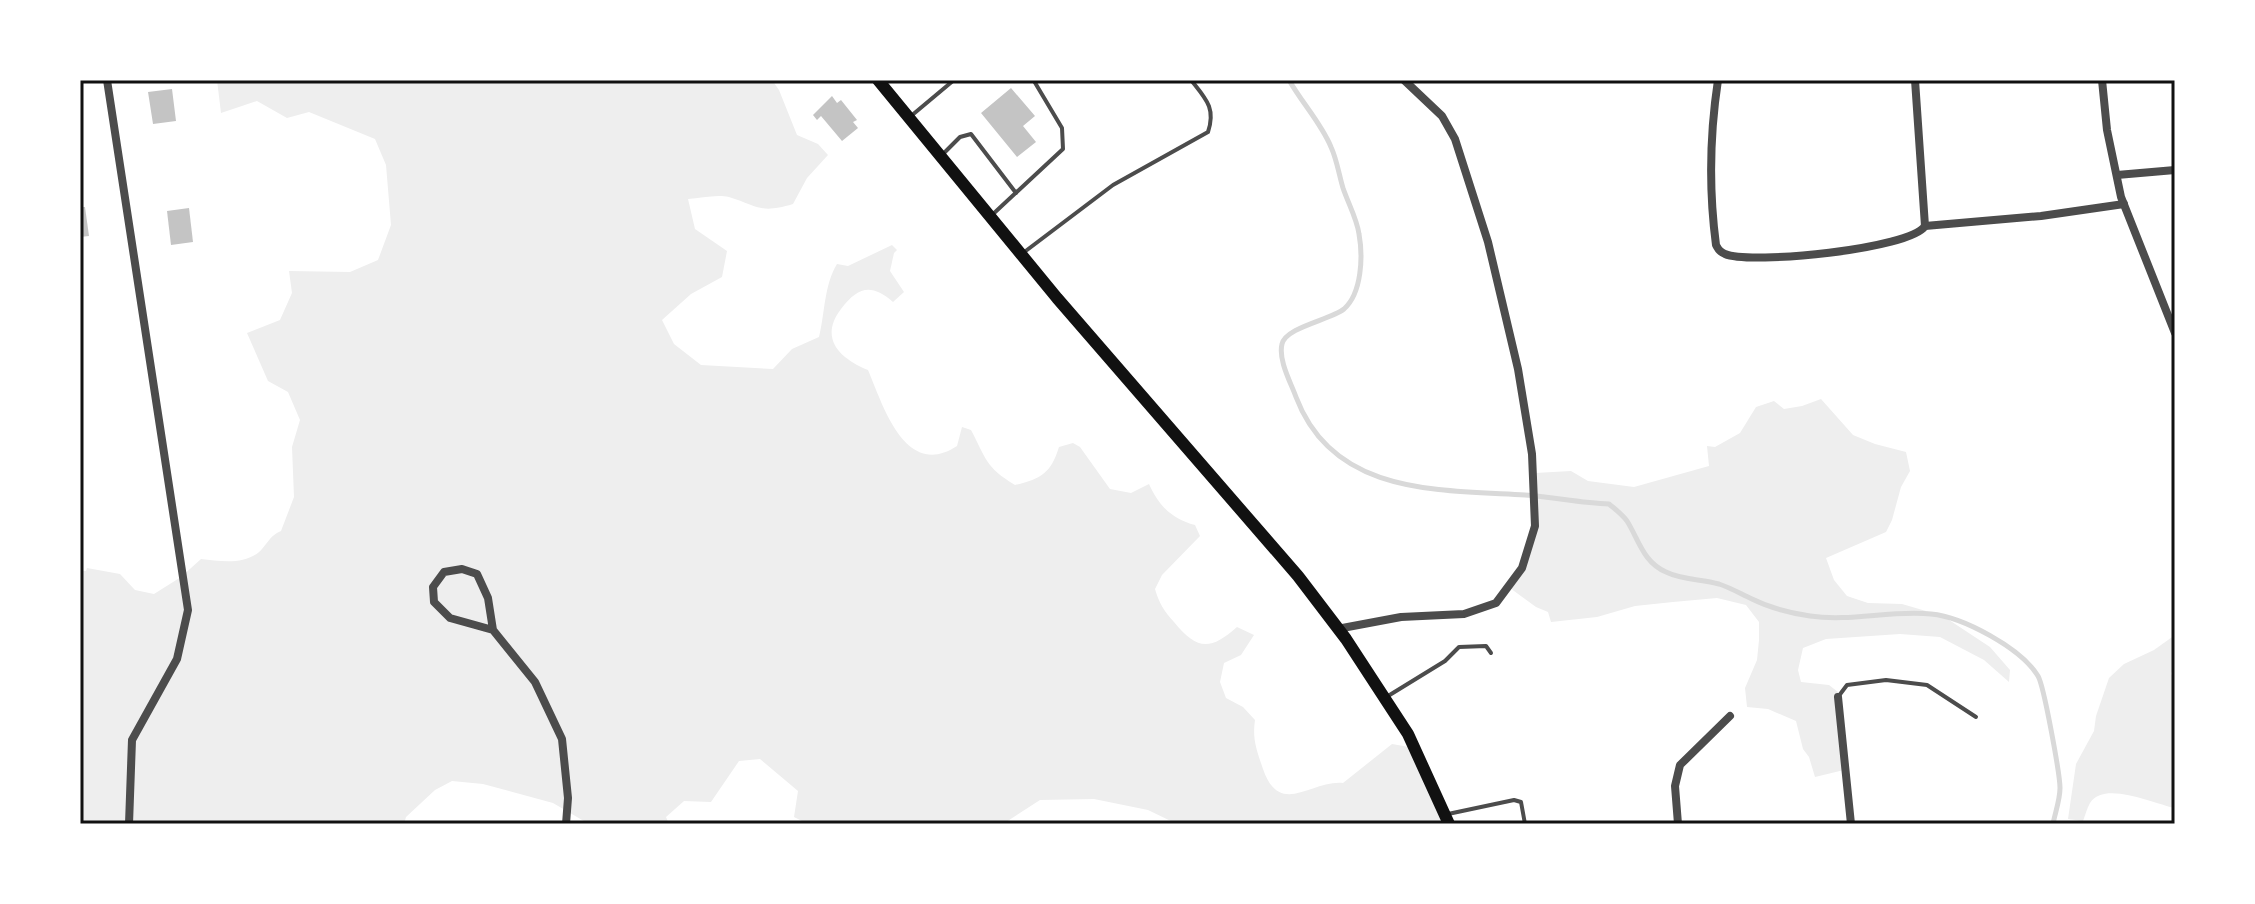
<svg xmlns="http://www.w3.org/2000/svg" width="2255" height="904" font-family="'Public Sans',sans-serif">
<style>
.green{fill:#eee}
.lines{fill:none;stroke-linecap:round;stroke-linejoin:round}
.stream{stroke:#d9d9d9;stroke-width:5}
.building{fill:#c4c4c4}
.service{stroke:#4c4c4c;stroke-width:4}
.minor{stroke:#4c4c4c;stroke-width:8}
.primary{stroke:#111;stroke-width:12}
.neatline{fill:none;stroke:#111;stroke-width:3}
</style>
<rect width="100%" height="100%" fill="#fff"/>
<g class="green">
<path d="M217,80H772L779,90L797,135L818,144L828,155L807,178L793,204C760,214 758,206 729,197C717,194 701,198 688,199L695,229L727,251L722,277L691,294L662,320L674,344L701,365L773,369L792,349L819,337C825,313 824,285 837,264L848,266L892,245L897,250L894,253L890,271L904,292L893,302C871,283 858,287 841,309C819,338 839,358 868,370C883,405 905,480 957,446L962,427L971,430C986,458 985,467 1015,485C1041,479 1051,473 1059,447L1073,443L1080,447L1110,489L1131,493L1149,484C1159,506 1172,519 1195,525L1200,536L1162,575L1155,589C1159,603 1164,611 1174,622C1197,650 1210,651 1237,627L1254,635L1241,655L1224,663L1220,682L1226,698L1243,707L1255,720C1252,739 1257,751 1263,769C1280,818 1311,780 1343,783L1392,744L1415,748L1450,824H1177L1148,810L1094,799L1040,800L1003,824H808L794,817L798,791L760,759L739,761L711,802L684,801L666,817L669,824H589L553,803L483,784L452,781L435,790L406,817L404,824H80V571H86L87,568L120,574L135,590L154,594L181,577L201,559C220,561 247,566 262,549C270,540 270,536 281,531L294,497L292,447L300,420L288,392L268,381L247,333L280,320L292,293L289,271L350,272L378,260L391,225L386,165L375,139L309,112L287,118L257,101L221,113Z"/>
<path d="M1821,399L1853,435L1875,444L1906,452L1910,471L1901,487L1892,520L1886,532L1826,558L1834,580L1847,596L1868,603L1902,604L1943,616L1990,647L2010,670L2009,682L1984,660L1940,637L1900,634L1826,639L1803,648L1798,670L1801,682L1829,685L1838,692L1844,770L1815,777L1809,757L1803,749L1796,721L1768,709L1747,707L1745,688L1757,660L1759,640V622L1746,605L1717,598L1673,602L1635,606L1597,617L1551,622L1548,612L1536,607L1510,588L1531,544L1535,473L1571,471L1588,481L1634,487L1709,466L1707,446L1715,447L1740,433L1756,407L1774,401L1784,409L1802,406Z"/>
<path d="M2175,635V664L2171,674L2175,678V808C2155,804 2104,780 2090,803C2087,808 2085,816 2083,821L2068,819L2076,764L2094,731L2096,716L2109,678L2124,664L2154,650Z"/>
</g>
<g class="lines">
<path class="stream" d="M1289,80C1302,103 1321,123 1331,147C1337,160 1339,175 1343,188C1348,203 1357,219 1359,234C1363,256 1362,293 1344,309C1330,320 1286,327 1282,344C1278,360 1291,383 1296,397C1333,495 1437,490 1525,495C1553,497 1581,503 1609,504C1615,509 1622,514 1627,521C1639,540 1643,562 1666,572C1682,580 1702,579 1719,584C1731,588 1741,594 1752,599C1770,608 1790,613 1810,616C1851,622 1890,610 1931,614C1963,617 2021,648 2038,676C2044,686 2060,775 2060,788C2060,800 2055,813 2053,824"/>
</g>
<g class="building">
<path d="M1011,88L1035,116L1023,126L1036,142L1017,157L981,113Z"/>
<path d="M172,89L176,121L153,124L148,92Z"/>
<path d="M832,96L837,103L841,100L857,120L853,122L858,128L842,141L821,116L817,120L813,115Z"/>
<path d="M80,207H85L89,236L80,237Z"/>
<path d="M189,208L193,242L171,245L167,211Z"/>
</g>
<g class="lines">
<g class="service">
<path d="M911,116L954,80"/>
<path d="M943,154L960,137L971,134L1016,193"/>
<path d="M992,215L1063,149L1062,128L1034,81"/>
<path d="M1023,253L1113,185L1208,132C1216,108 1206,99 1191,80"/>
<path d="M1388,696L1445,661L1459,647L1486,646L1491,653"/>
<path d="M1838,697L1847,685L1886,680L1927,685L1976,717"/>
<path d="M1448,814L1514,800L1521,802L1525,824"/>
</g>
<g class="minor">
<path d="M107,80L188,610L177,659L132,740L129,824"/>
<path d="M1718,80C1710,133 1709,192 1716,245C1719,250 1719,251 1725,254C1751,265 1910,249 1925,226L2041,216L2124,204"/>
<path d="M1915,80L1925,226"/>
<path d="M2102,80L2107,130L2121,197L2175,333"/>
<path d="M2117,175L2175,170"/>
<path d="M1337,629L1401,617L1464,614L1496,603L1522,568L1535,526L1532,454L1518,369L1488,242L1455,139L1442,116L1404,80"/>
<path d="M493,630L450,618L434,602L433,587L444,572L462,569L477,574L488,598L493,630L535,682L562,739L568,798L566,824"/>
<path d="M1838,697L1851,824"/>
<path d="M1678,824L1675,786L1680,765L1730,716"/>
</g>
<path class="primary" d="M878,80L1057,298L1298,576L1346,639L1408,734L1449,824"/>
</g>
<rect width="2255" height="904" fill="none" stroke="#ffffff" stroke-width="164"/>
<rect x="82" y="82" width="2091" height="740" class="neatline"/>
</svg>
